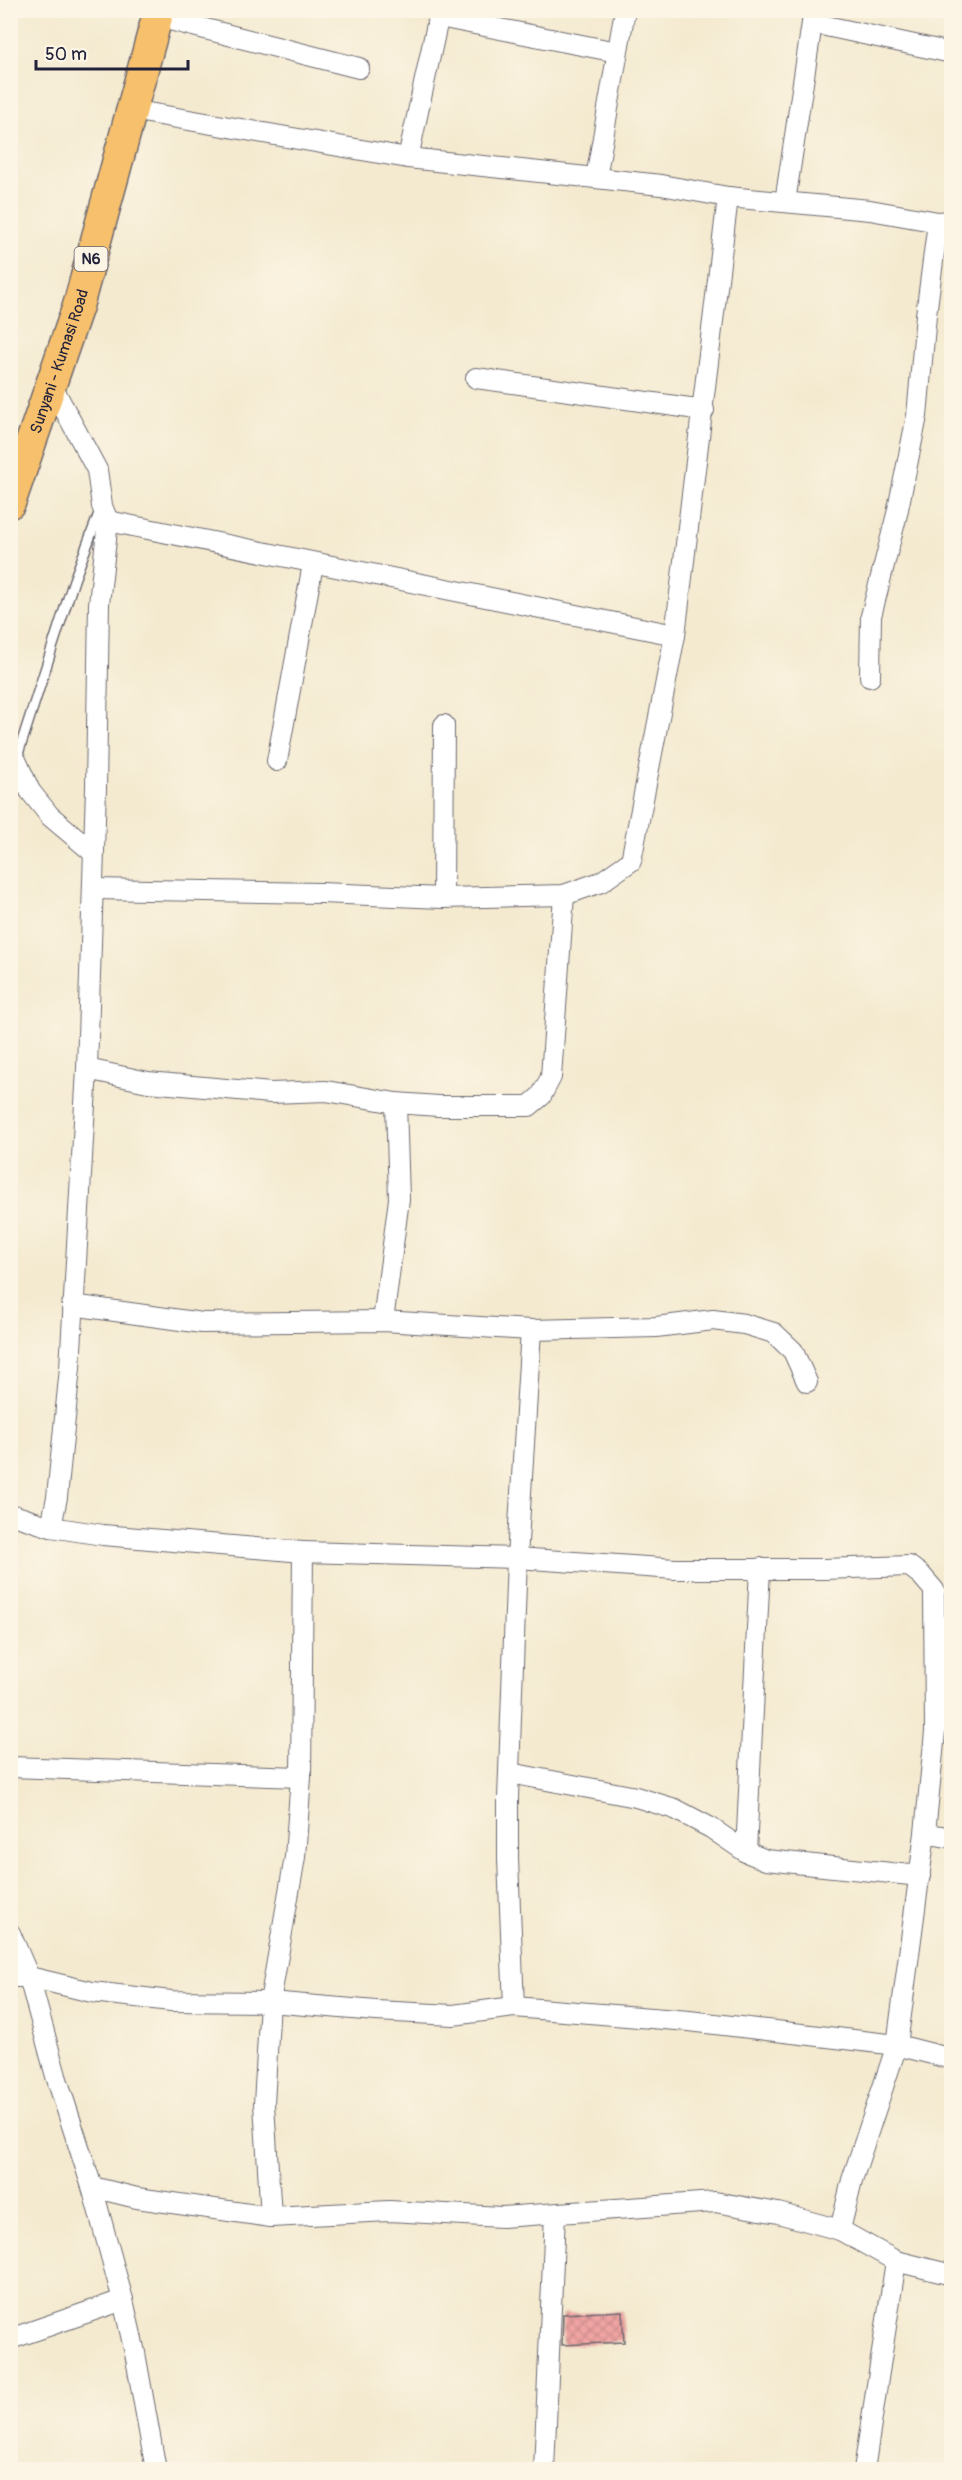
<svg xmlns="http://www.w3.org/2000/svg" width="962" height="2480" font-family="Pangolin,sans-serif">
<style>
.building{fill:url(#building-cross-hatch)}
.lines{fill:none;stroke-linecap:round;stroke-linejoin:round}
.service-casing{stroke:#6c686f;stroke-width:12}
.minor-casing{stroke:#6c686f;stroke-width:22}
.primary-casing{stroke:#6c686f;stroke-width:33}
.service{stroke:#fff;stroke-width:9}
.minor{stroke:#fff;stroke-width:20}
.primary{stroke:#f7c06c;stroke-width:30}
.labels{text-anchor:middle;stroke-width:4.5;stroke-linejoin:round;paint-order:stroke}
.shield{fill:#fcf5e5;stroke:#63616e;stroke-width:1.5}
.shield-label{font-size:15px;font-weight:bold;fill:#22223b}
.street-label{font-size:16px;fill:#22223b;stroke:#fcf5e5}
</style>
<defs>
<pattern id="building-cross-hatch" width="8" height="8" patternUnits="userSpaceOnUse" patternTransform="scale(1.5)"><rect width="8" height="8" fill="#f3a6a4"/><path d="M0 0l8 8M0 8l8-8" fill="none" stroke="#c48787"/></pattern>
</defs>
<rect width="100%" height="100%" fill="#fcf5e5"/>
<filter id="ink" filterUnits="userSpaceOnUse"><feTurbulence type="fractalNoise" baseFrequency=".0167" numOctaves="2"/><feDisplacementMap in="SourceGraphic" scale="12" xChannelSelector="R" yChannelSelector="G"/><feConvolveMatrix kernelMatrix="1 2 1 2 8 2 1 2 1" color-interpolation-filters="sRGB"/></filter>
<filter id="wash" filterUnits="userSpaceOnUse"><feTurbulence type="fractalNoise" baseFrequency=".008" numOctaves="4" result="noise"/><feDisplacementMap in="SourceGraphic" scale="24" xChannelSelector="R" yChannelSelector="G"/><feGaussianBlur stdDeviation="1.35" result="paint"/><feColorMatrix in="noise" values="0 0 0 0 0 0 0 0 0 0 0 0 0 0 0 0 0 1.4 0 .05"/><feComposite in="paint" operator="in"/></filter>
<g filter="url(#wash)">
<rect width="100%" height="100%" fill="#f4ead0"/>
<g id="blocks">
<path class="building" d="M622,2311L624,2342L562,2345L563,2314Z"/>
</g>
</g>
<g filter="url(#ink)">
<use href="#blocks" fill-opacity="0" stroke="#6c686f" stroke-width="1.5"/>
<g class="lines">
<g class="service-casing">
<path id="service" d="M16,760L74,580L101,508"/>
</g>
<g class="minor-casing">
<g id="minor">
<path d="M158,17L359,68"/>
<path d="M439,17L617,52"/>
<path d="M812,23L952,53"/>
<path d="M131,110L408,158L661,185L728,197L870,210L938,222L952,221"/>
<path d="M408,158L440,10"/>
<path d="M596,178L625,10"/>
<path d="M785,202L814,10"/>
<path d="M476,378L704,410"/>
<path d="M52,386L97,470L102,506L108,521L99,604L96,788L87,1069L70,1368L57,1497L51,1527L103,1535L303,1552"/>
<path d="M108,521L675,635"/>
<path d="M870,677L871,616L897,514L917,416L926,315L938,222"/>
<path d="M277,761L313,564"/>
<path d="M10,775L16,760L30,791L50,816L94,853"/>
<path d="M93,889L321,893L443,898L564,895L601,882L631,861L675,635L728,197"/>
<path d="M443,898L444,725"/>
<path d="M87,1069L148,1082L271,1093L326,1091L396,1103L399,1199L383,1321"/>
<path d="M396,1103L438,1106H529L541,1096L551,1077L564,895"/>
<path d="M72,1305L202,1323L383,1321L531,1330L656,1327L713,1320L744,1324L774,1333L793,1351L807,1382"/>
<path d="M10,1514L51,1527"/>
<path d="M10,1767L301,1777"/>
<path d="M510,1773L636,1797L675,1809L711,1828L746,1852L766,1860L920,1876"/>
<path d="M925,1833L952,1838"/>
<path d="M746,1852L760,1568"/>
<path d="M10,1933L29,1977L92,1992L171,2001L270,2002L295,1857L301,1777L303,1552L517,1558L675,1569H824L909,1566L921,1575L934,1590L935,1732L925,1833L897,2045L852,2180L840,2230L778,2213L715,2202L502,2217L389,2211L271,2217L137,2198L92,2187"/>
<path d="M10,1977H29L56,2076L92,2187L123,2300L135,2353L156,2470"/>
<path d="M514,2007L508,1859V1798L517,1558L531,1330"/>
<path d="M271,2217L264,2104L270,2002L376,2011L453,2015L514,2007L689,2021L897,2045L952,2059"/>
<path d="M840,2230L896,2261L952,2275"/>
<path d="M10,2339L123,2300"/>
<path d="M544,2470L555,2214"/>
<path d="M864,2470L896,2261"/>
</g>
</g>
<g class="primary-casing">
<g id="primary">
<path id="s1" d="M10,503L78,306L159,10"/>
</g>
</g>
<use href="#service" class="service"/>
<use href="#minor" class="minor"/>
<use href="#primary" class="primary"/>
</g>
</g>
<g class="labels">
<rect class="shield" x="74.5" y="247" width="33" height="24" rx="4.5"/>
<g class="shield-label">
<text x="91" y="264">N6</text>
</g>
<g class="street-label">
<text dy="6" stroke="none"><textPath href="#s1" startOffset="150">Sunyani - Kumasi Road</textPath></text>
</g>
</g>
<rect width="962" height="2480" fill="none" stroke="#fcf5e5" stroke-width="36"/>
<path d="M36 60v9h152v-9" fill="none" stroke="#22223b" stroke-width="3"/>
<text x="45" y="60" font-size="18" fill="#22223b" stroke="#fcf5e5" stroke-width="4.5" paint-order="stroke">50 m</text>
</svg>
